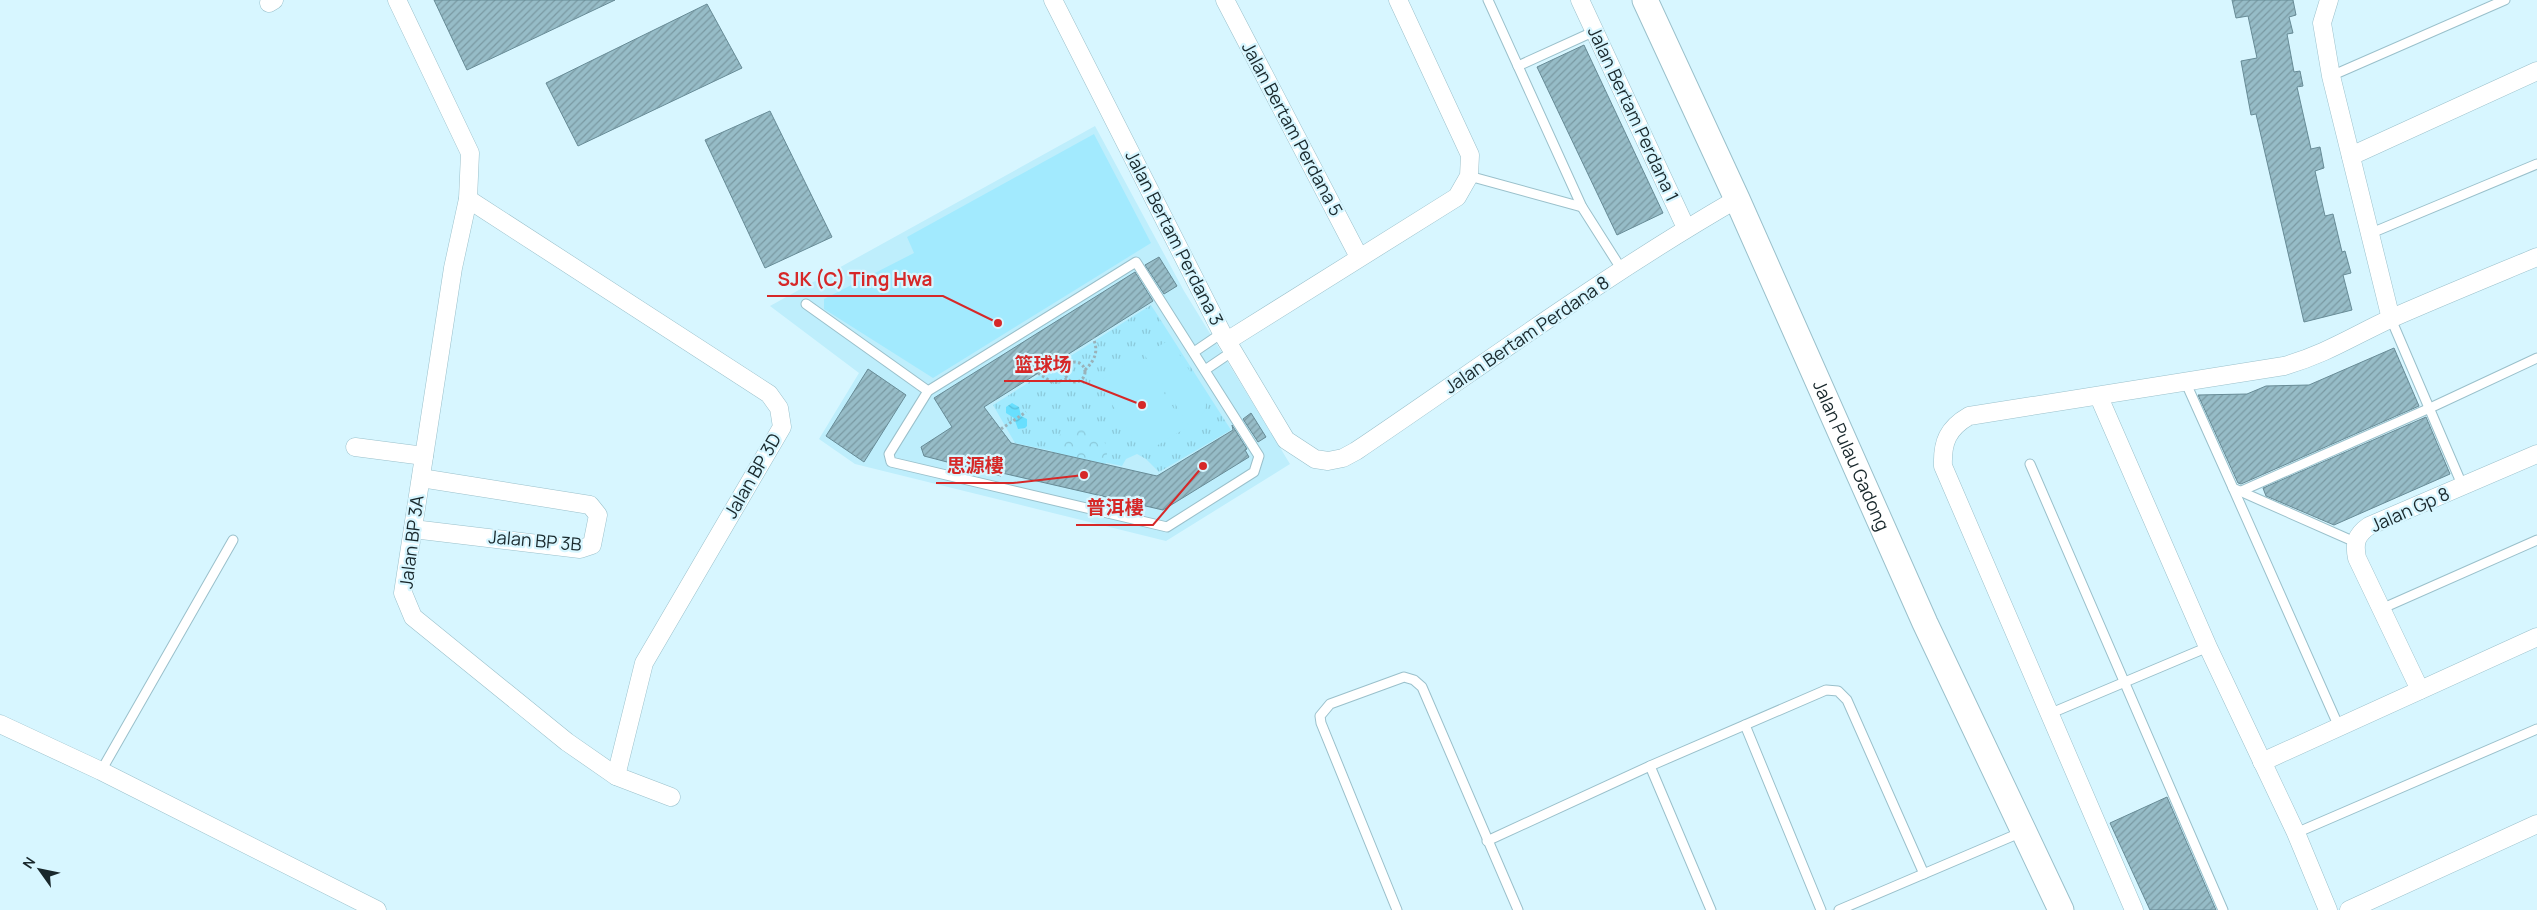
<svg xmlns="http://www.w3.org/2000/svg" width="2537" height="910" font-family="Manrope,'Noto Sans SC',sans-serif">
<style>
.built{fill:#beeefc}
.grass{fill:url(#grass-tufts)}
.park{fill:url(#park-crowns)}
.garden{fill:#a2eafe}
.water{fill:url(#water-waves)}
.building{fill:url(#building-hatch);stroke:#678b96}
.lines{fill:none;stroke-linecap:round;stroke-linejoin:round}
.service-casing{stroke:#9ac0cb;stroke-width:11}
.minor-casing{stroke:#9ac0cb;stroke-width:19}
.secondary-casing{stroke:#9ac0cb;stroke-width:27}
.path{stroke:#99b2ba;stroke-width:3;stroke-dasharray:2.5 2.5;stroke-linecap:butt}
.service{stroke:#fff;stroke-width:9}
.minor{stroke:#fff;stroke-width:18}
.secondary{stroke:#fff;stroke-width:25}
.labels{text-anchor:middle;stroke-width:4.5;stroke-linejoin:round;paint-order:stroke}
.street-label{font-size:18px;fill:#19282c;stroke:#d7f6ff}
.leader{fill:none;stroke:#d62828;stroke-width:2}
.callout-dot{fill:#d62828;stroke:#d7f6ff;stroke-width:2}
.callout-label{font-size:19px;text-anchor:middle;font-weight:bold;fill:#d62828;stroke:#d7f6ff;stroke-width:4.5;stroke-linejoin:round;paint-order:stroke}
</style>
<defs>
<pattern id="grass-tufts" width="24" height="20" patternUnits="userSpaceOnUse" patternTransform="scale(1.25)"><rect width="24" height="20" fill="#a2eafe"/><path d="M3 7l-1-3M5 7V3M7 7l1-3M15 17l-1-3M17 17v-4M19 17l1-3" fill="none" stroke="#8bc9da"/></pattern>
<pattern id="park-crowns" width="20" height="18" patternUnits="userSpaceOnUse" patternTransform="scale(1.25)"><rect width="20" height="18" fill="#a2eafe"/><path d="M2 6a3 3 0 1 1 6 0M12 15a3 3 0 1 1 6 0" fill="none" stroke="#8bc9da"/></pattern>
<pattern id="water-waves" width="16" height="10" patternUnits="userSpaceOnUse" patternTransform="scale(1.25)"><rect width="16" height="10" fill="#68dffe"/><path d="M0 5q4-4 8 0t8 0" fill="none" stroke="#5abfda"/></pattern>
<pattern id="building-hatch" width="6" height="6" patternUnits="userSpaceOnUse" patternTransform="scale(1.25)"><rect width="6" height="6" fill="#96bcc7"/><path d="M-1 1l2-2M0 6l6-6M5 7l2-2" fill="none" stroke="#7a99a2"/></pattern>
</defs>
<rect width="100%" height="100%" fill="#d7f6ff"/>
<path class="built" d="M1095,126L1184,291L1290,464L1166,541L855,464L819,439L859,373L770,306Z"/>
<path class="grass" d="M1151,305L1231,430L1159,472L1146,459L1137,454L1126,459L1122,466L1015,443L993,405Z"/>
<path class="park" d="M1072,426C1097,424 1111,440 1106,464L1052,452L1057,437Z"/>
<g class="garden">
<path d="M1094,134L1151,243L933,378L824,309V299L914,253L907,237Z"/>
<path d="M1170,340L1205,395C1209,411 1201,418 1189,426L1144,354Z"/>
<path d="M1141,356L1186,428L1143,454L1098,382Z"/>
</g>
<path class="water" d="M1012,403L1019,407L1021,416L1027,419V426L1025,428L1018,429L1014,418L1006,413V407Z"/>
<g class="building">
<path d="M434,0H615L467,70Z"/>
<path d="M2232,0H2293L2296,15L2289,17L2293,33L2287,34L2294,72L2300,71L2303,86L2297,87L2311,149L2320,147L2324,168L2315,171L2325,216L2333,214L2342,252L2345,251L2351,273L2343,275L2352,310L2304,322L2256,114L2251,115L2241,61L2257,58L2248,16L2236,18Z"/>
<path d="M707,4L742,68L578,146L546,83Z"/>
<path d="M1584,45L1663,213L1617,235L1537,67Z"/>
<path d="M770,111L832,237L765,268L705,140Z"/>
<path d="M1159,257L1177,286L1164,294L1145,265Z"/>
<path d="M1135,272L1153,301L984,407L1011,443L1157,476L1233,430L1232,425L1247,449L1245,450L1249,457L1163,510L1002,473L1001,476L924,456L921,447L952,427L934,398Z"/>
<path d="M2394,348L2419,406L2241,484L2238,483L2198,395L2247,394L2266,386L2309,385Z"/>
<path d="M868,369L906,395L864,462L826,436Z"/>
<path d="M1251,413L1266,437L1258,442L1243,419Z"/>
<path d="M2426,417L2450,474L2334,525L2266,496L2263,488Z"/>
<path d="M2167,797L2216,910H2150L2110,823Z"/>
</g>
<g class="lines">
<g class="service-casing">
<g id="service">
<path d="M1488,0L1582,207L1622,270"/>
<path d="M1518,66L1595,31"/>
<path d="M2331,76L2505,0"/>
<path d="M1469,176L1582,207"/>
<path d="M2369,234L2537,164"/>
<path d="M1136,262L1259,456L1254,472L1167,527L891,462L889,454L928,391Z"/>
<path d="M806,304L928,391"/>
<path d="M2391,319L2463,487"/>
<path d="M1194,352L1222,333"/>
<path d="M1205,370L1233,351"/>
<path d="M2185,381L2233,488L2355,542"/>
<path d="M2030,464L2223,910"/>
<path d="M2233,488L2339,727"/>
<path d="M2239,492L2430,408L2537,358"/>
<path d="M2381,609L2537,540"/>
<path d="M2049,714L2208,647"/>
<path d="M1745,725L1821,910"/>
<path d="M1650,766L1711,910"/>
<path d="M101,771L233,540"/>
<path d="M2296,833L2537,729"/>
<path d="M1487,841L1650,766L1826,690L1838,691L1847,700L1924,874"/>
<path d="M1397,910L1321,723L1320,716L1330,704L1404,677L1414,680L1422,687L1518,910"/>
<path d="M1839,910L2022,832"/>
</g>
</g>
<g class="minor-casing">
<g id="minor">
<path d="M397,0L470,153L468,199L453,268L403,593L413,617L567,742L616,776L671,797"/>
<path d="M1053,0L1222,333L1286,440L1315,459L1328,461L1343,458L1356,451C1482,366 1605,275 1737,199"/>
<path d="M1225,0L1359,257"/>
<path d="M1580,0L1686,228"/>
<path d="M2329,0L2322,23L2331,76L2391,319"/>
<path d="M269,3L274,0"/>
<path d="M2351,156L2537,71"/>
<path d="M468,199L769,394L779,408L782,427L644,663L616,776"/>
<path d="M1227,341L1457,197L1469,176L1470,155L1398,0"/>
<path d="M2099,397L2208,647L2296,833L2328,910"/>
<path d="M355,447L424,456"/>
<path d="M413,529L580,549L592,545L598,515L590,505L421,478"/>
<path d="M2420,690L2357,558C2354,543 2356,535 2369,526L2537,454"/>
<path d="M0,724L101,771L377,910"/>
<path d="M2262,762L2537,637"/>
<path d="M2134,910L1943,466C1942,442 1948,428 1969,416L2284,366C2326,354 2353,336 2392,318C2440,297 2489,277 2537,257"/>
<path d="M2349,910L2537,824"/>
</g>
</g>
<g class="secondary-casing">
<g id="secondary">
<path id="s1" d="M1645,0L1737,199L1925,623L2061,910"/>
</g>
</g>
<g class="path">
<circle cx="1075" cy="372" r="10"/>
<path d="M1085,370C1095,360 1099,351 1093,338"/>
<path d="M1038,373L1053,383L1067,379"/>
<path d="M1001,429L1026,412"/>
</g>
<use href="#service" class="service"/>
<use href="#minor" class="minor"/>
<use href="#secondary" class="secondary"/>
</g>
<g class="labels">
<g class="street-label">
<text transform="translate(1633 114) rotate(65)" y="6">Jalan Bertam Perdana 1</text>
<text transform="translate(1292 129) rotate(62)" y="6">Jalan Bertam Perdana 5</text>
<text transform="translate(1174 238) rotate(63)" y="6">Jalan Bertam Perdana 3</text>
<text transform="translate(1527 335) rotate(-34)" y="6">Jalan Bertam Perdana 8</text>
<text dy="6" stroke="none"><textPath href="#s1" startOffset="500">Jalan Pulau Gadong</textPath></text>
<text transform="translate(753 476) rotate(-60)" y="6">Jalan BP 3D</text>
<text transform="translate(2410 510) rotate(-24)" y="6">Jalan Gp 8</text>
<text transform="translate(535 541) rotate(5)" y="6">Jalan BP 3B</text>
<text transform="translate(412 542) rotate(-83)" y="6">Jalan BP 3A</text>
</g>
</g>
<path class="leader" d="M998 323L943 296H767M1142 405L1081 381H1004M1084 475L1013 483H936M1203 466L1153 525H1076"/>
<g class="callout-dot">
<circle cx="998" cy="323" r="5"/>
<circle cx="1142" cy="405" r="5"/>
<circle cx="1084" cy="475" r="5"/>
<circle cx="1203" cy="466" r="5"/>
</g>
<g class="callout-label">
<text x="855" y="286">SJK (C) Ting Hwa</text>
<text x="1043" y="371">篮球场</text>
<text x="975" y="472">思源樓</text>
<text x="1115" y="514">普洱樓</text>
</g>
<g transform="translate(40 870) rotate(303)" stroke="#d7f6ff" stroke-width="4" paint-order="stroke">
<path d="M0-4L9 19L0 12L-9 19Z" fill="#19282c"/>
<text y="-8" font-size="14" font-weight="bold" text-anchor="middle" fill="#19282c">N</text>
</g>
</svg>
